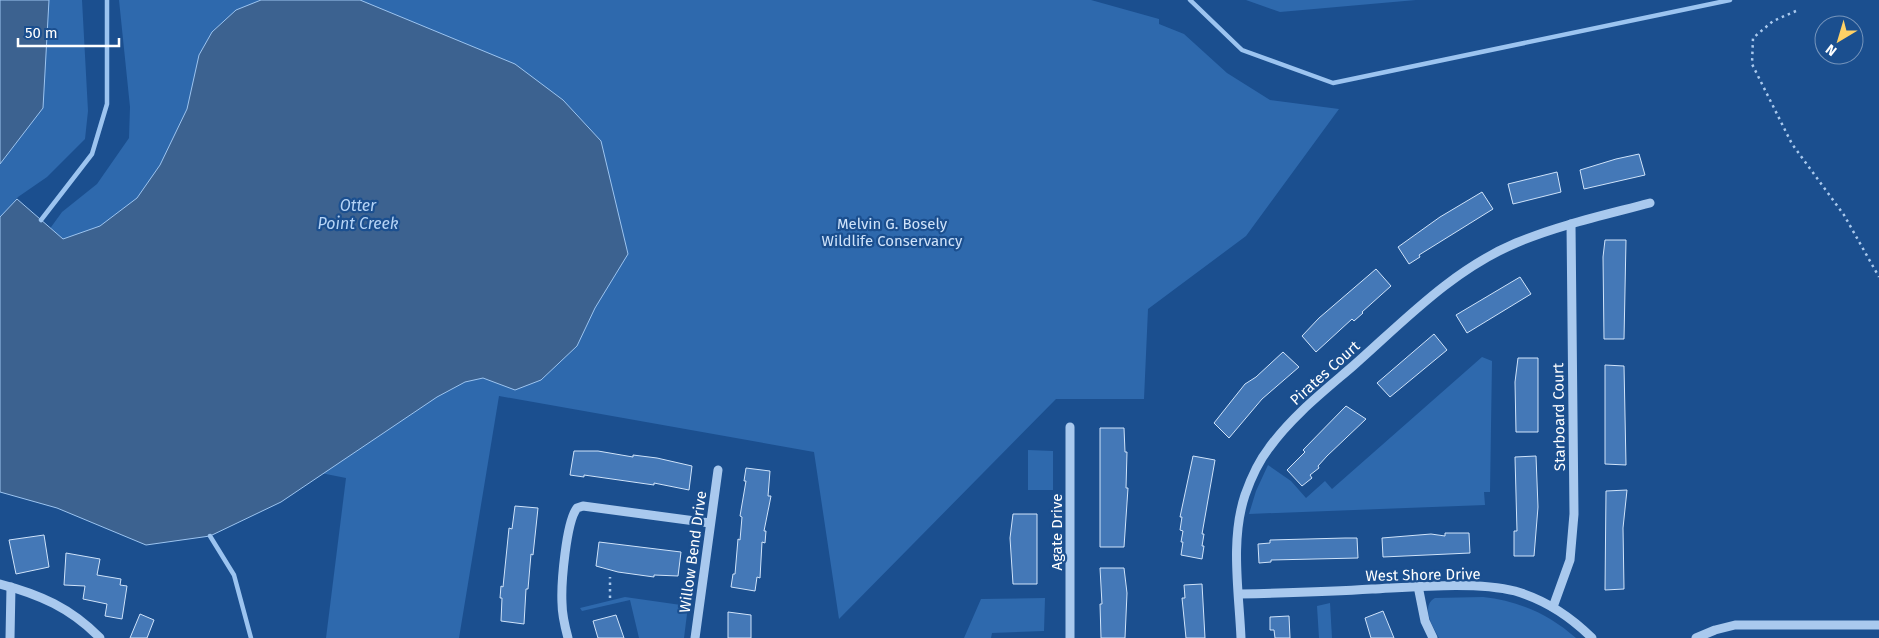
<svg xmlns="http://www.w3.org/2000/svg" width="1879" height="638" font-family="'Fira Sans',sans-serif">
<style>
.green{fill:#2e69ad}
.water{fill:#3c6290;stroke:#9cc4f0}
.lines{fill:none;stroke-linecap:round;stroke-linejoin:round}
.stream{stroke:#9cc4f0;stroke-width:4.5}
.building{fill:#4478b7;stroke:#cfe3fa}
.path{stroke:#a9c9ee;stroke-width:2.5;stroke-dasharray:2.5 4;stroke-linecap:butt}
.minor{stroke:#a9c9ee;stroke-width:9}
.labels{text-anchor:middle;stroke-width:4.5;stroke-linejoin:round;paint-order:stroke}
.park-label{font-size:15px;fill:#cfe3fa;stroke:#1b4f8f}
.street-label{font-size:15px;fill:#fff;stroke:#1b4f8f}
.water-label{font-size:16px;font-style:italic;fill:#b5d3f5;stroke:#1b4f8f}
</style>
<rect width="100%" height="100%" fill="#1b4f8f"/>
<g class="green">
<path d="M47,0H82L88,111L85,139L47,177L18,197L0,218V142Z"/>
<path d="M119,0H1091L1159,19V24L1184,34L1227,73L1270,100L1339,109L1246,236L1148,309L1144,399H1056L839,619L814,452L499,396L459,638H326L346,478L0,409V302L20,270L62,212L97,184L129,138L130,107Z"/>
<path d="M1246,0H1416L1280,12Z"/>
<path d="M1482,357L1492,361L1490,492H1484L1485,505L1249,514L1256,491L1268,465L1291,481L1306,498L1325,481L1332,489Z"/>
<path d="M1028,450L1053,451V490H1028Z"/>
<path d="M625,597L688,606L684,638H639L630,600L582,611L580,608Z"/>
<path d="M1483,597C1519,601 1549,614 1576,638H1439C1433,627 1420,606 1435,598Z"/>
<path d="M1045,598L1044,631L992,633L991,638H964L981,599Z"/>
<path d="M1330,603L1332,638H1319L1317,606Z"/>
</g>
<g class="water">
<path d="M0,0H49L43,108L0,164Z"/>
<path d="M261,0H360L515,64L563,100L601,141L628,254L595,308L577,346L541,380L515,390L483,378L465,382L437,397L281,502L210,536L146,545L57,508L0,492V217L17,199L63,239L100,226L137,198L160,165L187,109L199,55L212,32L236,10Z"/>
</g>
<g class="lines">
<g class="stream">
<path d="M1190,0L1242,50L1333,83L1730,0"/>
<path d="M41,220L92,154L107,104V0"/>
<path d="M210,536L234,575L251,638"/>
</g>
</g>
<g class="building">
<path d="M1639,154L1645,175L1584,189L1580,170L1616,159Z"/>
<path d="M1557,172L1561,192L1513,204L1508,184Z"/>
<path d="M1482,192L1493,209L1419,255L1420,257L1409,264L1398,247L1440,217Z"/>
<path d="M1605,240H1626L1624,339H1604L1603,257Z"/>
<path d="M1376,269L1391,286L1362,312L1363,313L1354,321L1352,319L1316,352L1302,336L1319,318Z"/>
<path d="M1520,277L1531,294L1467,333L1456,315Z"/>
<path d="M1434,334L1447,350L1390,397L1377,383Z"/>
<path d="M1283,352L1299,367L1262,399L1229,438L1214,423L1245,384L1256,377Z"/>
<path d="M1518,358H1538V432H1516L1515,382Z"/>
<path d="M1605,365L1624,366L1626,465L1605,464Z"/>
<path d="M1346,406L1366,419L1327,456L1318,466L1319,468L1310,475L1312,478L1302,486L1287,470L1305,452L1303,450Z"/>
<path d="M1100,428H1124L1125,452H1127L1126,488H1128L1124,547H1100Z"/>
<path d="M574,451H598L633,457V455L657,458L692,466L689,490L654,483V485L584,475V477L570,475Z"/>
<path d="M1193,456L1215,460L1202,534H1204L1202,546H1204L1202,559L1181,555L1183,542H1181L1183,531L1180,530L1182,517H1180Z"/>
<path d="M1536,456L1538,507L1534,556H1514V531H1517L1515,457Z"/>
<path d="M746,468L770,471L768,496H771L764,531H766L765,543L762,542L760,578L757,577L755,591L731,587L733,574H735L738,539L740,540L742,517L740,516L746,481H744Z"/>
<path d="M1627,490L1623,528L1624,589L1605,590L1606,491Z"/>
<path d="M515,506L538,508L533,555L531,554L528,589H526L524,624L501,621L502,598H500L501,586L503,587L509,528L512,529Z"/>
<path d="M1013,514H1037V584H1013L1010,538Z"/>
<path d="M1445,533H1469L1470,553L1383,557L1382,538L1431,534L1445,536Z"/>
<path d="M44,535L49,567L16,574L9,540Z"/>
<path d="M1345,538H1357L1358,558L1271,560V562L1259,563L1258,544L1270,543V540Z"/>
<path d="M599,542L681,552L678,576L654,575V577L618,572L596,566Z"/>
<path d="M66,553L100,559L97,575L121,579L120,585L127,586L122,619L105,616L107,604L83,599L85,586L64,585Z"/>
<path d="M1100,568H1124L1127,593L1125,638H1101L1100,604H1102Z"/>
<path d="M1202,584L1205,638H1186L1182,598H1185L1184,585Z"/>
<path d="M1383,611L1394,638H1371L1365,618Z"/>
<path d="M728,612L751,615V638H728Z"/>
<path d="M140,614L154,620L147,638H130Z"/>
<path d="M616,615L624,638H598L593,621Z"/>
<path d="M1289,616L1290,638H1275L1274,630H1270V617Z"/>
</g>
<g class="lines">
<g class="path">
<path d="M1796,11L1773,21L1753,38L1752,64L1792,144L1844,215L1879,277"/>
<path d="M610,598V577"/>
</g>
<g class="minor">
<path d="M1070,427V638"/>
<path d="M0,584C39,594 71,608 100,638"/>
<path d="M1418,586L1425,621L1433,638"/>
<path d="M1239,594C1283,593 1327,592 1372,589C1412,587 1477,581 1515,591C1546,600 1570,616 1592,638"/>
<path d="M1553,607L1570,560L1574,514L1571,224"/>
<path d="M10,638L11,587"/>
<path d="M568,638C565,627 562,615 562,603C561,584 566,522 577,508L583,506L710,523"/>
<path d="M695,638L718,470"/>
<path d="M1241,638C1239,592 1230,540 1245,495C1251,478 1258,462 1269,448C1292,416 1324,391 1353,366C1404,321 1452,270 1516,243C1559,225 1605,215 1650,203"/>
<path d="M1696,638L1715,630L1735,625H1879"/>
</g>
</g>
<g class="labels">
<g class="park-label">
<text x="892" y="229">Melvin G. Bosely<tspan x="892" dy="17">Wildlife Conservancy</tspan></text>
</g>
<g class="street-label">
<text transform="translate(1325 373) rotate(-42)" y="5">Pirates Court</text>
<text transform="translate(1559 417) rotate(-91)" y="5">Starboard Court</text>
<text transform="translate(1057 532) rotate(-90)" y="5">Agate Drive</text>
<text transform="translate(693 552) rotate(-82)" y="5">Willow Bend Drive</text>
<text transform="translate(1423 575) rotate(-1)" y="5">West Shore Drive</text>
</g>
<g class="water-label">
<text x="358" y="211">Otter<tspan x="358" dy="18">Point Creek</tspan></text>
</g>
</g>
<g transform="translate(1839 40) rotate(218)"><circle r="24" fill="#1b4f8f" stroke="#7695bc"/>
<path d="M0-4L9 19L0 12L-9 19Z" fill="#ffd166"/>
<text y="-8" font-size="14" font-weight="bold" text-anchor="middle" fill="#ffffff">N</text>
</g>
<path d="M18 38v8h101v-8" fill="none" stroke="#ffffff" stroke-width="2.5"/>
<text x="25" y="38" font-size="15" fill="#ffffff" stroke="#1b4f8f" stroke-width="4" paint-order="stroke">50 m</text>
</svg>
